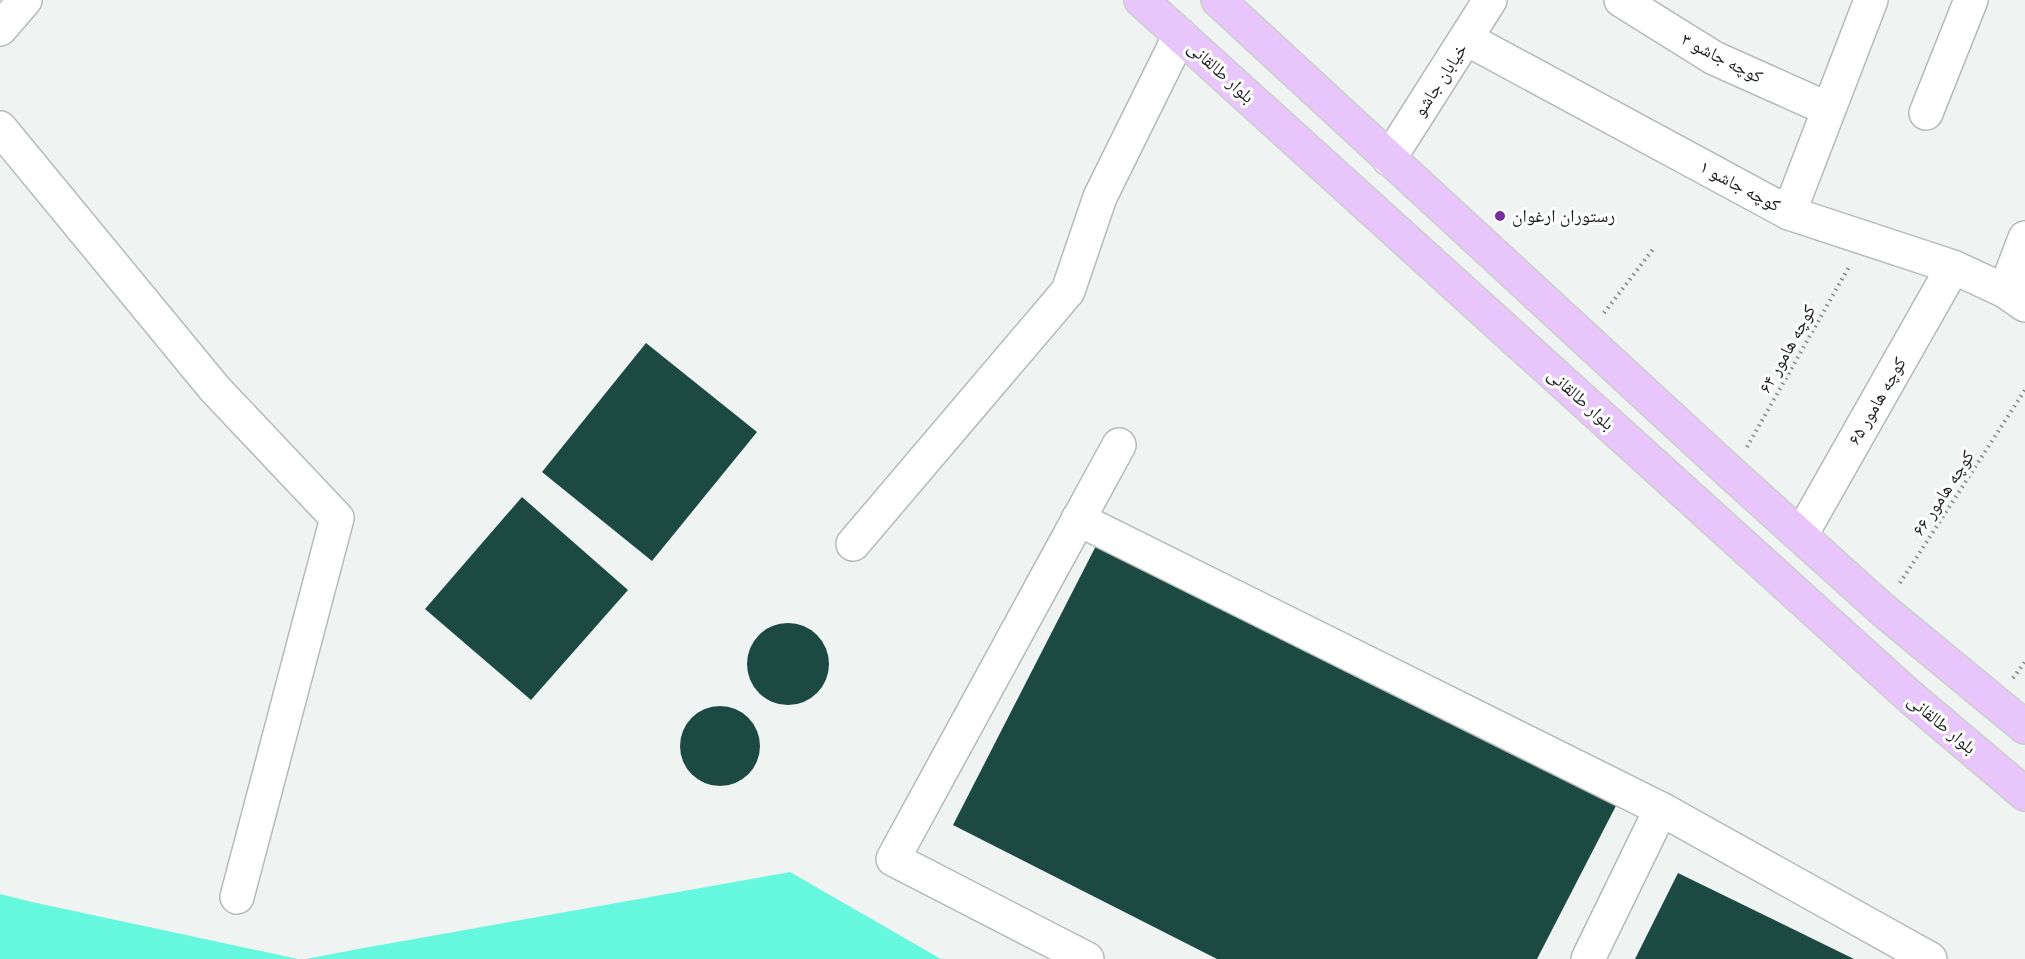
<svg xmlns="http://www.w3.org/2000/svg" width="2025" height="959" font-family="Overpass,'Noto Naskh Arabic',sans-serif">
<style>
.water{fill:#66f7df}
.building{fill:#1c4a42}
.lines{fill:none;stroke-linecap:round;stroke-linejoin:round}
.minor-casing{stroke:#b5bab9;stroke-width:36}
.major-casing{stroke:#cdcdcd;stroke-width:36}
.path{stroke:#848887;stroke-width:4;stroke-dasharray:1.5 4.5;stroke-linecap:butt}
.minor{stroke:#fff;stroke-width:33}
.major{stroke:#e8c5fb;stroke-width:33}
.poi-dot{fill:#792c9d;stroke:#fff;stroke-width:2}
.labels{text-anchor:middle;stroke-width:6;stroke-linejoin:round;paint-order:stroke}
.street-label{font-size:18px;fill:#1b1d1d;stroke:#fff}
.poi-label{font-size:18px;fill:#1b1d1d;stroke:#fff;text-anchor:start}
</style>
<rect width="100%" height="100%" fill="#eff4f3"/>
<g class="water">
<path d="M790,872L941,959H306L358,949Z"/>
<path d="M0,894L32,902L298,959H0Z"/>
</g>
<g class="building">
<path d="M646,343L757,432L652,561L542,472Z"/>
<path d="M522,497L628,590L531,700L425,609Z"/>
<path d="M1100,538L1619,800L1537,959H1217L953,825Z"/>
<circle cx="788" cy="664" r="41"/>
<circle cx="720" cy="746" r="40"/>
<path d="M1678,873L1854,959H1635Z"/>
</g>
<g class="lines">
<g class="minor-casing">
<g id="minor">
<path d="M1621,0L1714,58L1828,109"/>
<path d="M0,29L25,0"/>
<path d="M1467,39L1789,213L1953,267L2005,291L2025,305"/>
<path d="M1926,113L1971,0"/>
<path d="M0,128L215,389L337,518L237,897"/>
<path d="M1389,159L1490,0"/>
<path d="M1789,213L1871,0"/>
<path d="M2005,291L2025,238"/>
<path d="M1078,519L1661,809L1930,959"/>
<path d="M1801,535L1953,267"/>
<path d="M853,544L1068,291L1100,197L1180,35"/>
<path d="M1087,959L893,859L1119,445"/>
<path d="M1588,959L1661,809"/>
</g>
</g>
<g class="major-casing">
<g id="major">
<path d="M1141,0L1908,695L2025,794"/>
<path d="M1218,0L1732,474L1883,610L2025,727"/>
</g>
</g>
<g class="path">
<path d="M1604,313L1654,248"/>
<path d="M1747,447L1850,265"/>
<path d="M1900,583L2025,390"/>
<path d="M2013,678L2025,662"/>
</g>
<use href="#minor" class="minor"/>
<use href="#major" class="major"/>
</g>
<circle class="poi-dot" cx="1500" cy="216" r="6"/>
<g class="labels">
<g class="street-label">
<text transform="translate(1722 58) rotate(27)" y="6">کوچه جاشو ۳</text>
<text transform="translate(1221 72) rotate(42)" y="6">بلوار طالقانی</text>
<text transform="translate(1440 80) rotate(-57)" y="6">خیابان جاشو</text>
<text transform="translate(1740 186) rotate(28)" y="6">کوچه جاشو ۱</text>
<text transform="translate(1787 349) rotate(-61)" y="6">کوچه هامور ۶۴</text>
<text transform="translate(1581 399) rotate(42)" y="6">بلوار طالقانی</text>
<text transform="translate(1877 401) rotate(-60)" y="6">کوچه هامور ۶۵</text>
<text transform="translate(1943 493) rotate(-57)" y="6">کوچه هامور ۶۶</text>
<text transform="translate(1942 724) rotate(40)" y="6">بلوار طالقانی</text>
</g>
<g class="poi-label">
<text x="1512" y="222">رستوران ارغوان</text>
</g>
</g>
</svg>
